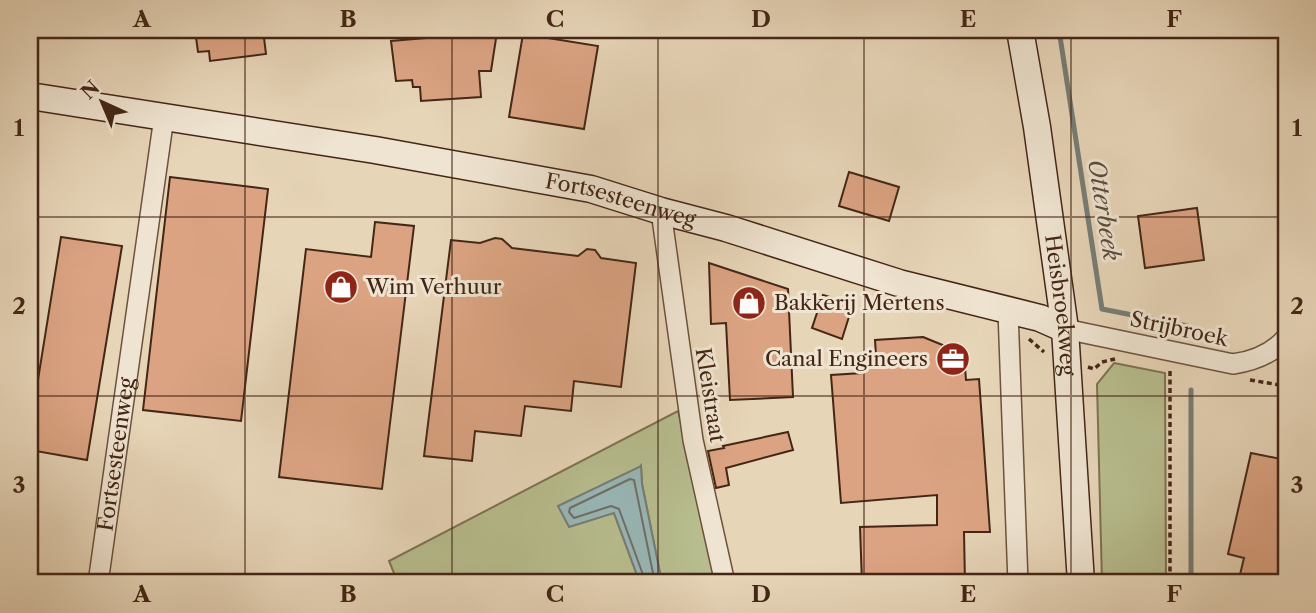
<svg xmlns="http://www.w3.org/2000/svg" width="1316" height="613" font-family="'Libre Caslon Text',serif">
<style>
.green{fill:#b7bd8e;stroke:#7e7252;stroke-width:2}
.water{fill:#98b7b7;stroke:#767d77;stroke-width:2}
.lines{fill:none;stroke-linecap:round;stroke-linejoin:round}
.shore{stroke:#6e6e66;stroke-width:2}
.stream{stroke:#767d77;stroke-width:5}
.building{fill:#dba382;stroke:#442616;stroke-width:2}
.street-casing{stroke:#6d523e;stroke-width:22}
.secondary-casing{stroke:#442616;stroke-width:29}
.path{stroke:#442616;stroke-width:3.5;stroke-dasharray:5 3.5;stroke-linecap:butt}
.street{stroke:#efe4d1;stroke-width:19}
.secondary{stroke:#efe4d1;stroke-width:26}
.grid{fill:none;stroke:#442616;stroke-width:2;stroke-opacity:0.55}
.labels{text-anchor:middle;stroke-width:6;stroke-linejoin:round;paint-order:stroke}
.street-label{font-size:21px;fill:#442616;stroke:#efe4d1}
.poi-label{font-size:21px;fill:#442616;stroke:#efe4d1;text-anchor:start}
.water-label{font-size:23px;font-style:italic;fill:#594a3e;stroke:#efe4d1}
.neatline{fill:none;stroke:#442616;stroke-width:2.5}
.grid-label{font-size:23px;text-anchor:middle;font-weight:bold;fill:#442616}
</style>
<rect width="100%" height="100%" fill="#e7d5b8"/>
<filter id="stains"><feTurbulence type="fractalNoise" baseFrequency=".00286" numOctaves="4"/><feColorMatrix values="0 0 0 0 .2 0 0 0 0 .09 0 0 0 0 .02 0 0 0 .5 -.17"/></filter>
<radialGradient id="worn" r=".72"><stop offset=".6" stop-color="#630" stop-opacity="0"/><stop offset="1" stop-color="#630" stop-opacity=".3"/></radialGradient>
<g class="green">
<path d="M1114,363L1165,373L1166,583H1102L1097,384Z"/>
<path d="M678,411L720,583H662L642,484L641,466L614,513L640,583H398L389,561Z"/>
</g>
<path class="water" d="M641,466L642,484L662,583H640L614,513L569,527L558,506Z"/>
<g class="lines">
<path class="shore" d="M646,583L619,509L611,506L574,518L569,512L570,508L630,479L634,480L655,583"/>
<g class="stream">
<path d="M1059,30L1102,309L1188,326"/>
<path d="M1191,583V390"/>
</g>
</g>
<g class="building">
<path d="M195,30H263L266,54L210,61L209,51L198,52Z"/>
<path d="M497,32L491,71H479L481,97L421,101L420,87H413L412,80L396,81L391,41Z"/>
<path d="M523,34L598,46L584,129L509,117Z"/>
<path d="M849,172L899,187L889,221L839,206Z"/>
<path d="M170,177L268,189L241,421L143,410Z"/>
<path d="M1197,208L1204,260L1145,268L1138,216Z"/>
<path d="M375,222L414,226L382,489L279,477L306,249L371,257Z"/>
<path d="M61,237L122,246L87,460L30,450V429Z"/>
<path d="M495,238L502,239L512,248L578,256L587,249L595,250L601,258L636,263L621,387L574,381L571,411L525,406L521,436L475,431L472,461L424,456L451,240L480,243Z"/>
<path d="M709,263L788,289L793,397L730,400L726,323L711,324Z"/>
<path d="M823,295L853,304L842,339L812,328Z"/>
<path d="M923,337L950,348L951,355L964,354L966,380L979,379L990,532H964L965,583H862L860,527L937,525V495L841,503L831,375L862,373L860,357L876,356L875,340Z"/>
<path d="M788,432L793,450L726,468L729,485L716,488L708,451L724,448L723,446Z"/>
<path d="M1251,453L1286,460V583H1238L1244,558L1228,554Z"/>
</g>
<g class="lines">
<g class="street-casing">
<g id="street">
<path d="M661,211L693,440L725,583"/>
<path d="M1008,311L1018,583"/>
<path d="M1065,329L1233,364C1254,361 1272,354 1286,338"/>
<path id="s1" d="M98,583L164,117"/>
</g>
</g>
<g class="secondary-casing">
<g id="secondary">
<path id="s2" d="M1020,30L1037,127L1065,329L1081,583"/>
<path id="s3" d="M30,96L375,150L591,189L661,211L726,228L899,283L1040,318L1065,329"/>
</g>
</g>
<g class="path">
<path d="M1029,339L1044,352"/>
<path d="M1088,367L1094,369L1102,362L1115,359"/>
<path d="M1170,371V583"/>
<path d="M1250,380L1286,386"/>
</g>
<use href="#street" class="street"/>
<use href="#secondary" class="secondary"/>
</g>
<path class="grid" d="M245,30V583M452,30V583M658,30V583M864,30V583M1071,30V583M30,217H1286M30,396H1286"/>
<defs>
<g id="shop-disc" transform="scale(1.75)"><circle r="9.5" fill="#8f2418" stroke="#efe4d1"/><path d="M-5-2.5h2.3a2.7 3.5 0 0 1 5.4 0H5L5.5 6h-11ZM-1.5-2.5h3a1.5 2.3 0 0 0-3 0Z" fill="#fff"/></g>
<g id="office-disc" transform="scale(1.75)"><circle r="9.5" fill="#8f2418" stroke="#efe4d1"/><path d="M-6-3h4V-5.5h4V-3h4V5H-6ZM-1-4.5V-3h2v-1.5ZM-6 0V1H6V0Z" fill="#fff"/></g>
</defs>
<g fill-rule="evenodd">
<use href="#shop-disc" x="341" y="287"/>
<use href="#shop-disc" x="749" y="303"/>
<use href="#office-disc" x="953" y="359"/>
</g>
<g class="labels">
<g class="street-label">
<text dy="7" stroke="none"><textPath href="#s3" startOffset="600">Fortsesteenweg</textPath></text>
<text dy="7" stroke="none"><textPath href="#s2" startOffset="278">Heisbroekweg</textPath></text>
<text transform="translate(1179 329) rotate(12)" y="7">Strijbroek</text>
<text transform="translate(710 395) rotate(81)" y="7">Kleistraat</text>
<text dy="7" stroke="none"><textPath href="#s1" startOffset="130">Fortsesteenweg</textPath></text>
</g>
<g class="poi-label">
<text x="366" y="294">Wim Verhuur</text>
<text x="774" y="310">Bakkerij Mertens</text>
<text x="928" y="366" text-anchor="end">Canal Engineers</text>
</g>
<g class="water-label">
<text transform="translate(1104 210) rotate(81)" y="8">Otterbeek</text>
</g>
</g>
<rect width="1316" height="613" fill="none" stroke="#e7d5b8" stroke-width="77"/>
<g transform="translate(102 102) rotate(316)" stroke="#efe4d1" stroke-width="5" paint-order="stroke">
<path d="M0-5L12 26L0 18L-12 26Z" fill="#442616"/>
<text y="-10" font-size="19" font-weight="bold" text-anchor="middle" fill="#442616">N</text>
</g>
<rect x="38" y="38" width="1240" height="536" class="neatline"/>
<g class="grid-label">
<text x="142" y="27">A</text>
<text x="348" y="27">B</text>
<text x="555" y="27">C</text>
<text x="761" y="27">D</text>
<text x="968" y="27">E</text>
<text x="1174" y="27">F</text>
<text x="19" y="136">1</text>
<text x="1297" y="136">1</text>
<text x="19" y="314">2</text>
<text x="1297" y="314">2</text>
<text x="19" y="493">3</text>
<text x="1297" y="493">3</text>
<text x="142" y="602">A</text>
<text x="348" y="602">B</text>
<text x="555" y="602">C</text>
<text x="761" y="602">D</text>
<text x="968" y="602">E</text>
<text x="1174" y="602">F</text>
</g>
<rect width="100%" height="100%" filter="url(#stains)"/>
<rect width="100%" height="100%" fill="url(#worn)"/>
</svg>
